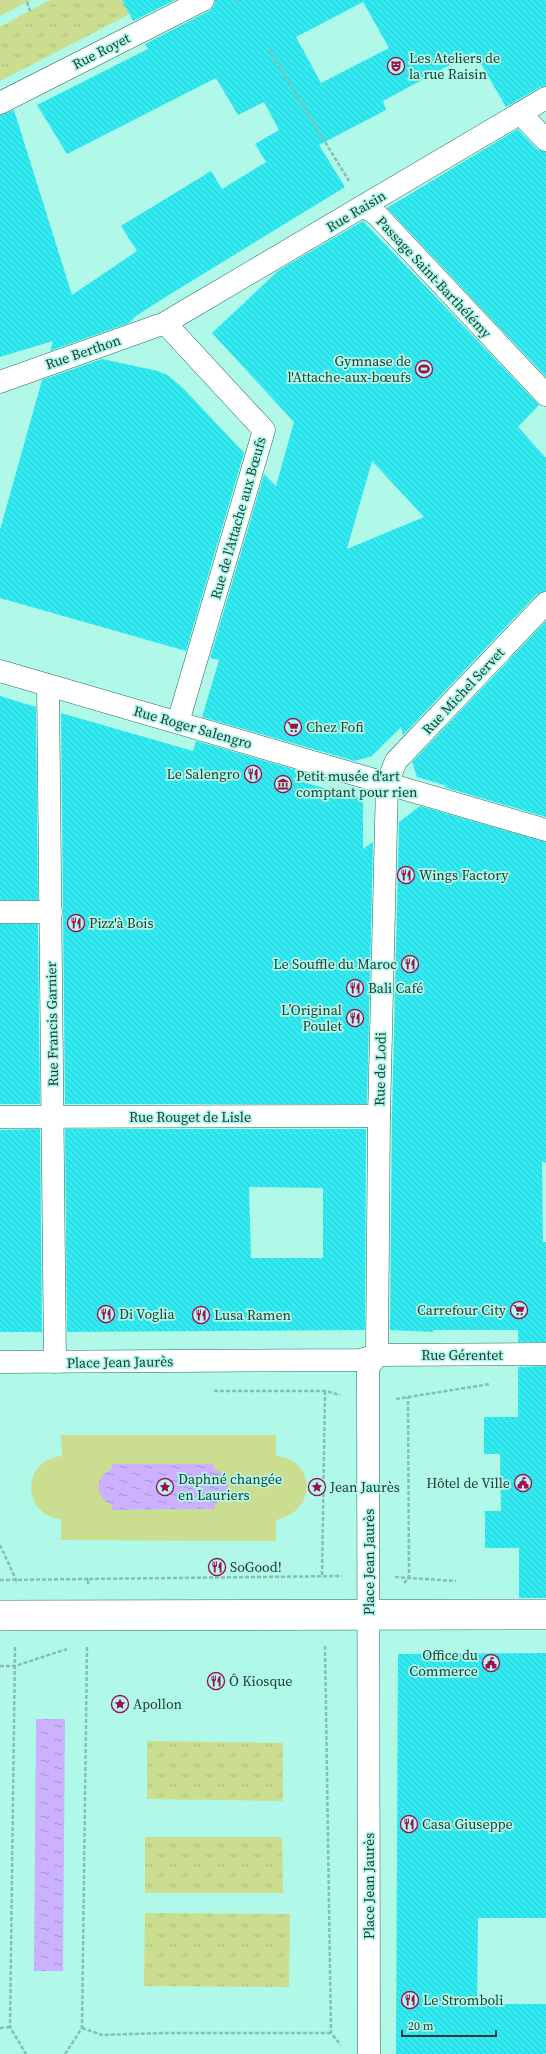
<svg xmlns="http://www.w3.org/2000/svg" width="546" height="2054" font-family="'Source Serif 4',serif">
<style>
.grass{fill:url(#grass-tufts)}
.garden{fill:#cbdd8e;fill-rule:evenodd}
.water{fill:url(#water-ripples)}
.building{fill:url(#building-back-hatch);fill-rule:evenodd}
.lines{fill:none;stroke-linecap:round;stroke-linejoin:round}
.lane-casing{stroke:#236d60;stroke-width:18}
.street-casing{stroke:#236d60;stroke-width:23}
.path{stroke:#84bfb2;stroke-width:2.5;stroke-dasharray:4 2;stroke-linecap:butt}
.lane{stroke:#fff;stroke-width:17}
.street{stroke:#fff;stroke-width:22}
.labels{text-anchor:middle;stroke-width:3.5;stroke-linejoin:round;paint-order:stroke}
.street-label{font-size:14px;fill:#203d37;stroke:#b0f8e8}
.poi-label{font-size:14px;fill:#203d37;stroke:#b0f8e8;text-anchor:start}
</style>
<defs>
<pattern id="grass-tufts" width="24" height="20" patternUnits="userSpaceOnUse"><rect width="24" height="20" fill="#cbdd8e"/><path d="M3 7l-1-3M5 7V3M7 7l1-3M15 17l-1-3M17 17v-4M19 17l1-3" fill="none" stroke="#aebf7b"/></pattern>
<pattern id="water-ripples" width="26" height="14" patternUnits="userSpaceOnUse"><rect width="26" height="14" fill="#cbb1ff"/><path d="M2 4q2-2 4 0t4 0M15 11q2-2 4 0t4 0" fill="none" stroke="#a491cf"/></pattern>
<pattern id="building-back-hatch" width="6" height="6" patternUnits="userSpaceOnUse"><rect width="6" height="6" fill="#32eaf1"/><path d="M-1 5l2 2M0 0l6 6M5-1l2 2" fill="none" stroke="#2ccacf"/></pattern>
</defs>
<rect width="100%" height="100%" fill="#b0f8e8"/>
<g class="grass">
<path d="M50,0H122L130,14L0,81V27Z"/>
<path d="M147,1741L283,1743V1801L147,1799Z"/>
<path d="M145,1837H282L283,1893H145Z"/>
<path d="M145,1913L290,1914L289,1987L144,1986Z"/>
</g>
<g class="garden">
<path d="M0,0H31L0,16Z"/>
<path d="M61,1435H276V1456C316,1459 318,1511 276,1520V1541L61,1540V1519C21,1515 21,1460 62,1456ZM214,1464V1509L112,1510V1505L108,1503L106,1471L112,1469Z"/>
</g>
<g class="water">
<path d="M112,1464H214V1469C234,1476 231,1496 215,1504V1509L112,1510V1505C94,1497 94,1476 112,1469Z"/>
<path d="M36,1719H65L63,1971H34Z"/>
</g>
<g class="building">
<path d="M122,0H175L133,21Z"/>
<path d="M215,0H546V86L540,87L506,107L474,52L383,101L386,110L319,145L345,187L164,298L136,316L129,323L50,351L53,341L0,357V115L14,110L72,295L137,251L121,226L211,171L222,189L266,162L255,144L279,130L264,102L238,115L216,78L67,154L37,105L148,49L145,44L209,11L214,6ZM363,2L389,48L321,83L296,37Z"/>
<path d="M518,129L537,149L546,152V377L387,208Z"/>
<path d="M363,221L539,405L518,427L546,458V591L537,594L403,735L401,727L372,756L355,761L202,717L219,660L210,658L264,474L276,486L294,422L212,333L279,270ZM372,461L424,517L347,549Z"/>
<path d="M102,359L158,371L169,376L184,389L244,453L186,651L0,598V530L42,380Z"/>
<path d="M546,621V817L444,787L447,786L417,777L412,762Z"/>
<path d="M0,696L36,707L38,900H0Z"/>
<path d="M61,713L193,751L196,741L310,774L292,779L363,799V849L373,842L367,1104H65Z"/>
<path d="M420,806L546,842V1163L542,1161L543,1242H546V1342H518V1330H433V1332L390,1330L392,1116L399,822Z"/>
<path d="M0,924H38L40,1104H0Z"/>
<path d="M40,1129L42,1332H0V1130Z"/>
<path d="M65,1129H366L365,1330L67,1332ZM249,1187L323,1188V1258H251Z"/>
<path d="M546,1366V1598H519V1548H485V1511H501L500,1454H484V1417H518V1367Z"/>
<path d="M546,1653V1918H478L477,2004H546V2054H396L398,1654Z"/>
</g>
<g class="lines">
<g class="lane-casing">
<g id="lane">
<path d="M0,1609L546,1608"/>
<path d="M0,1622L546,1621"/>
</g>
</g>
<g class="street-casing">
<g id="street">
<path d="M0,103L203,0"/>
<path d="M520,113L546,140"/>
<path d="M364,206L377,215L546,395"/>
<path d="M165,323L264,430L178,722"/>
<path d="M0,382L165,323L546,98"/>
<path d="M0,671L546,830"/>
<path d="M48,685L55,1362"/>
<path d="M0,912H51"/>
<path d="M0,1117L379,1116"/>
<path d="M377,1355L379,1116L387,783L396,761L546,603"/>
<path d="M0,1362L360,1360L377,1355L546,1354"/>
<path d="M369,2054L368,1368L377,1355"/>
</g>
</g>
<g class="path">
<path d="M238,0L239,2"/>
<path d="M27,2L30,11"/>
<path d="M269,50L349,181"/>
<path d="M214,1391H325L340,1395"/>
<path d="M396,1399L490,1384"/>
<path d="M0,1545L16,1580V1584"/>
<path d="M322,1575L325,1391"/>
<path d="M395,1577L456,1581"/>
<path d="M0,1580L88,1579"/>
<path d="M404,1583L409,1578L408,1397"/>
<path d="M88,1584V1579L342,1576"/>
<path d="M325,1646L331,2033L341,2045"/>
<path d="M15,1647L10,2027L26,2054"/>
<path d="M0,1666H15L67,1649"/>
<path d="M0,2028L10,2027"/>
<path d="M82,2028L102,2035L163,2033H331"/>
<path d="M65,2054L82,2028L87,1647"/>
</g>
<use href="#lane" class="lane"/>
<use href="#street" class="street"/>
</g>
<defs>
<g id="theatre-ring" transform="scale(0.9)"><circle r="9.5" fill="#b0f8e8" stroke="#9f0d56" stroke-width="1.5"/><path d="M-5-5.5Q0-4 5-5.5V0Q5 5 0 6Q-5 5-5 0ZM-3.3-2.5H-1v1.5H-3.3ZM1-2.5H3.3v1.5H1ZM-2.8 1Q0 5.5 2.8 1Z" fill="#9f0d56"/></g>
<g id="stadium-ring" transform="scale(0.9)"><circle r="9.5" fill="#b0f8e8" stroke="#9f0d56" stroke-width="1.5"/><path d="M0-5a6.5 5 0 1 0 0 10a6.5 5 0 1 0 0-10ZM-3.5-1.8h7v3.6h-7Z" fill="#9f0d56"/></g>
<g id="supermarket-ring" transform="scale(0.9)"><circle r="9.5" fill="#b0f8e8" stroke="#9f0d56" stroke-width="1.5"/><path d="M-6-5.5h2.5l.6 2H6L4.5 2H-2.5L-4.4-4H-6ZM-1.5 3.2a1.3 1.3 0 1 0 .1 0ZM3 3.2a1.3 1.3 0 1 0 .1 0Z" fill="#9f0d56"/></g>
<g id="restaurant-ring" transform="scale(0.9)"><circle r="9.5" fill="#b0f8e8" stroke="#9f0d56" stroke-width="1.5"/><path d="M-5-6h1v4h1v-4h1v4h1v-4h1v5L-1.5 .5V6h-2V.5L-5-1ZM5-6V6H3V1.5H1.5Q1.5-4 5-6Z" fill="#9f0d56"/></g>
<g id="museum-ring" transform="scale(0.9)"><circle r="9.5" fill="#b0f8e8" stroke="#9f0d56" stroke-width="1.5"/><path d="M0-6L6-3V-2H-6V-3ZM-5-1h2V3h-2ZM-1-1h2V3h-2ZM3-1h2V3H3ZM-6 4H6V6H-6Z" fill="#9f0d56"/></g>
<g id="civic-ring" transform="scale(0.9)"><circle r="9.5" fill="#b0f8e8" stroke="#9f0d56" stroke-width="1.5"/><path d="M-.6-6.5H3V-4.5H.6V-3L4-1V1h2V6H-6V1h2V-1L-.6-3ZM-1.2 2.5V6h2.4V2.5Z" fill="#9f0d56"/></g>
<g id="sight-ring" transform="scale(0.9)"><circle r="9.5" fill="#b0f8e8" stroke="#9f0d56" stroke-width="1.5"/><path d="M0-6L1.8-2.2L6-1.7L2.9 1.2L3.7 5.4L0 3.3L-3.7 5.4L-2.9 1.2L-6-1.7L-1.8-2.2Z" fill="#9f0d56"/></g>
</defs>
<g fill-rule="evenodd">
<use href="#theatre-ring" x="396" y="66"/>
<use href="#stadium-ring" x="424" y="369"/>
<use href="#supermarket-ring" x="293" y="727"/>
<use href="#restaurant-ring" x="253" y="774"/>
<use href="#museum-ring" x="283" y="784"/>
<use href="#restaurant-ring" x="406" y="875"/>
<use href="#restaurant-ring" x="76" y="923"/>
<use href="#restaurant-ring" x="410" y="964"/>
<use href="#restaurant-ring" x="355" y="988"/>
<use href="#restaurant-ring" x="355" y="1018"/>
<use href="#supermarket-ring" x="519" y="1310"/>
<use href="#restaurant-ring" x="106" y="1314"/>
<use href="#restaurant-ring" x="201" y="1315"/>
<use href="#civic-ring" x="523" y="1483"/>
<use href="#sight-ring" x="165" y="1487"/>
<use href="#sight-ring" x="317" y="1487"/>
<use href="#restaurant-ring" x="217" y="1567"/>
<use href="#civic-ring" x="491" y="1663"/>
<use href="#restaurant-ring" x="216" y="1681"/>
<use href="#sight-ring" x="120" y="1704"/>
<use href="#restaurant-ring" x="409" y="1824"/>
<use href="#restaurant-ring" x="410" y="2000"/>
</g>
<g class="labels">
<g class="street-label">
<text transform="translate(101 51) rotate(-27)" y="5">Rue Royet</text>
<text transform="translate(356 211) rotate(-31)" y="5">Rue Raisin</text>
<text transform="translate(434 277) rotate(47)" y="5">Passage Saint-Barthélémy</text>
<text transform="translate(83 352) rotate(-19)" y="5">Rue Berthon</text>
<text transform="translate(238 518) rotate(-74)" y="5">Rue de l'Attache aux Bœufs</text>
<text transform="translate(463 691) rotate(-47)" y="5">Rue Michel Servet</text>
<text transform="translate(193 727) rotate(16)" y="5">Rue Roger Salengro</text>
<text transform="translate(52 1024) rotate(-91)" y="5">Rue Francis Garnier</text>
<text transform="translate(380 1069) rotate(-89)" y="5">Rue de Lodi</text>
<text x="190" y="1122">Rue Rouget de Lisle</text>
<text x="462" y="1360">Rue Gérentet</text>
<text transform="translate(120 1362) rotate(-1)" y="5">Place Jean Jaurès</text>
<text transform="translate(369 1562) rotate(-90)" y="5">Place Jean Jaurès</text>
<text transform="translate(369 1886) rotate(-90)" y="5">Place Jean Jaurès</text>
</g>
<g class="poi-label">
<text x="409" y="63">Les Ateliers de<tspan x="409" dy="16">la rue Raisin</tspan></text>
<text x="411" y="366" text-anchor="end">Gymnase de<tspan x="411" dy="16">l'Attache-aux-bœufs</tspan></text>
<text x="306" y="732">Chez Fofi</text>
<text x="240" y="779" text-anchor="end">Le Salengro</text>
<text x="296" y="781">Petit musée d'art<tspan x="296" dy="16">comptant pour rien</tspan></text>
<text x="419" y="880">Wings Factory</text>
<text x="89" y="928">Pizz'à Bois</text>
<text x="397" y="969" text-anchor="end">Le Souffle du Maroc</text>
<text x="368" y="993">Bali Café</text>
<text x="342" y="1015" text-anchor="end">L’Original<tspan x="342" dy="16">Poulet</tspan></text>
<text x="506" y="1315" text-anchor="end">Carrefour City</text>
<text x="119" y="1319">Di Voglia</text>
<text x="214" y="1320">Lusa Ramen</text>
<text x="178" y="1484">Daphné changée<tspan x="178" dy="16">en Lauriers</tspan></text>
<text x="510" y="1488" text-anchor="end">Hôtel de Ville</text>
<text x="330" y="1492">Jean Jaurès</text>
<text x="230" y="1572">SoGood!</text>
<text x="478" y="1660" text-anchor="end">Office du<tspan x="478" dy="16">Commerce</tspan></text>
<text x="229" y="1686">Ô Kiosque</text>
<text x="133" y="1709">Apollon</text>
<text x="422" y="1829">Casa Giuseppe</text>
<text x="423" y="2005">Le Stromboli</text>
</g>
</g>
<path d="M402 2030v6h94v-6" fill="none" stroke="#203d37" stroke-width="2"/>
<text x="408" y="2030" font-size="12" fill="#203d37" stroke="#b0f8e8" stroke-width="3" paint-order="stroke">20 m</text>
</svg>
